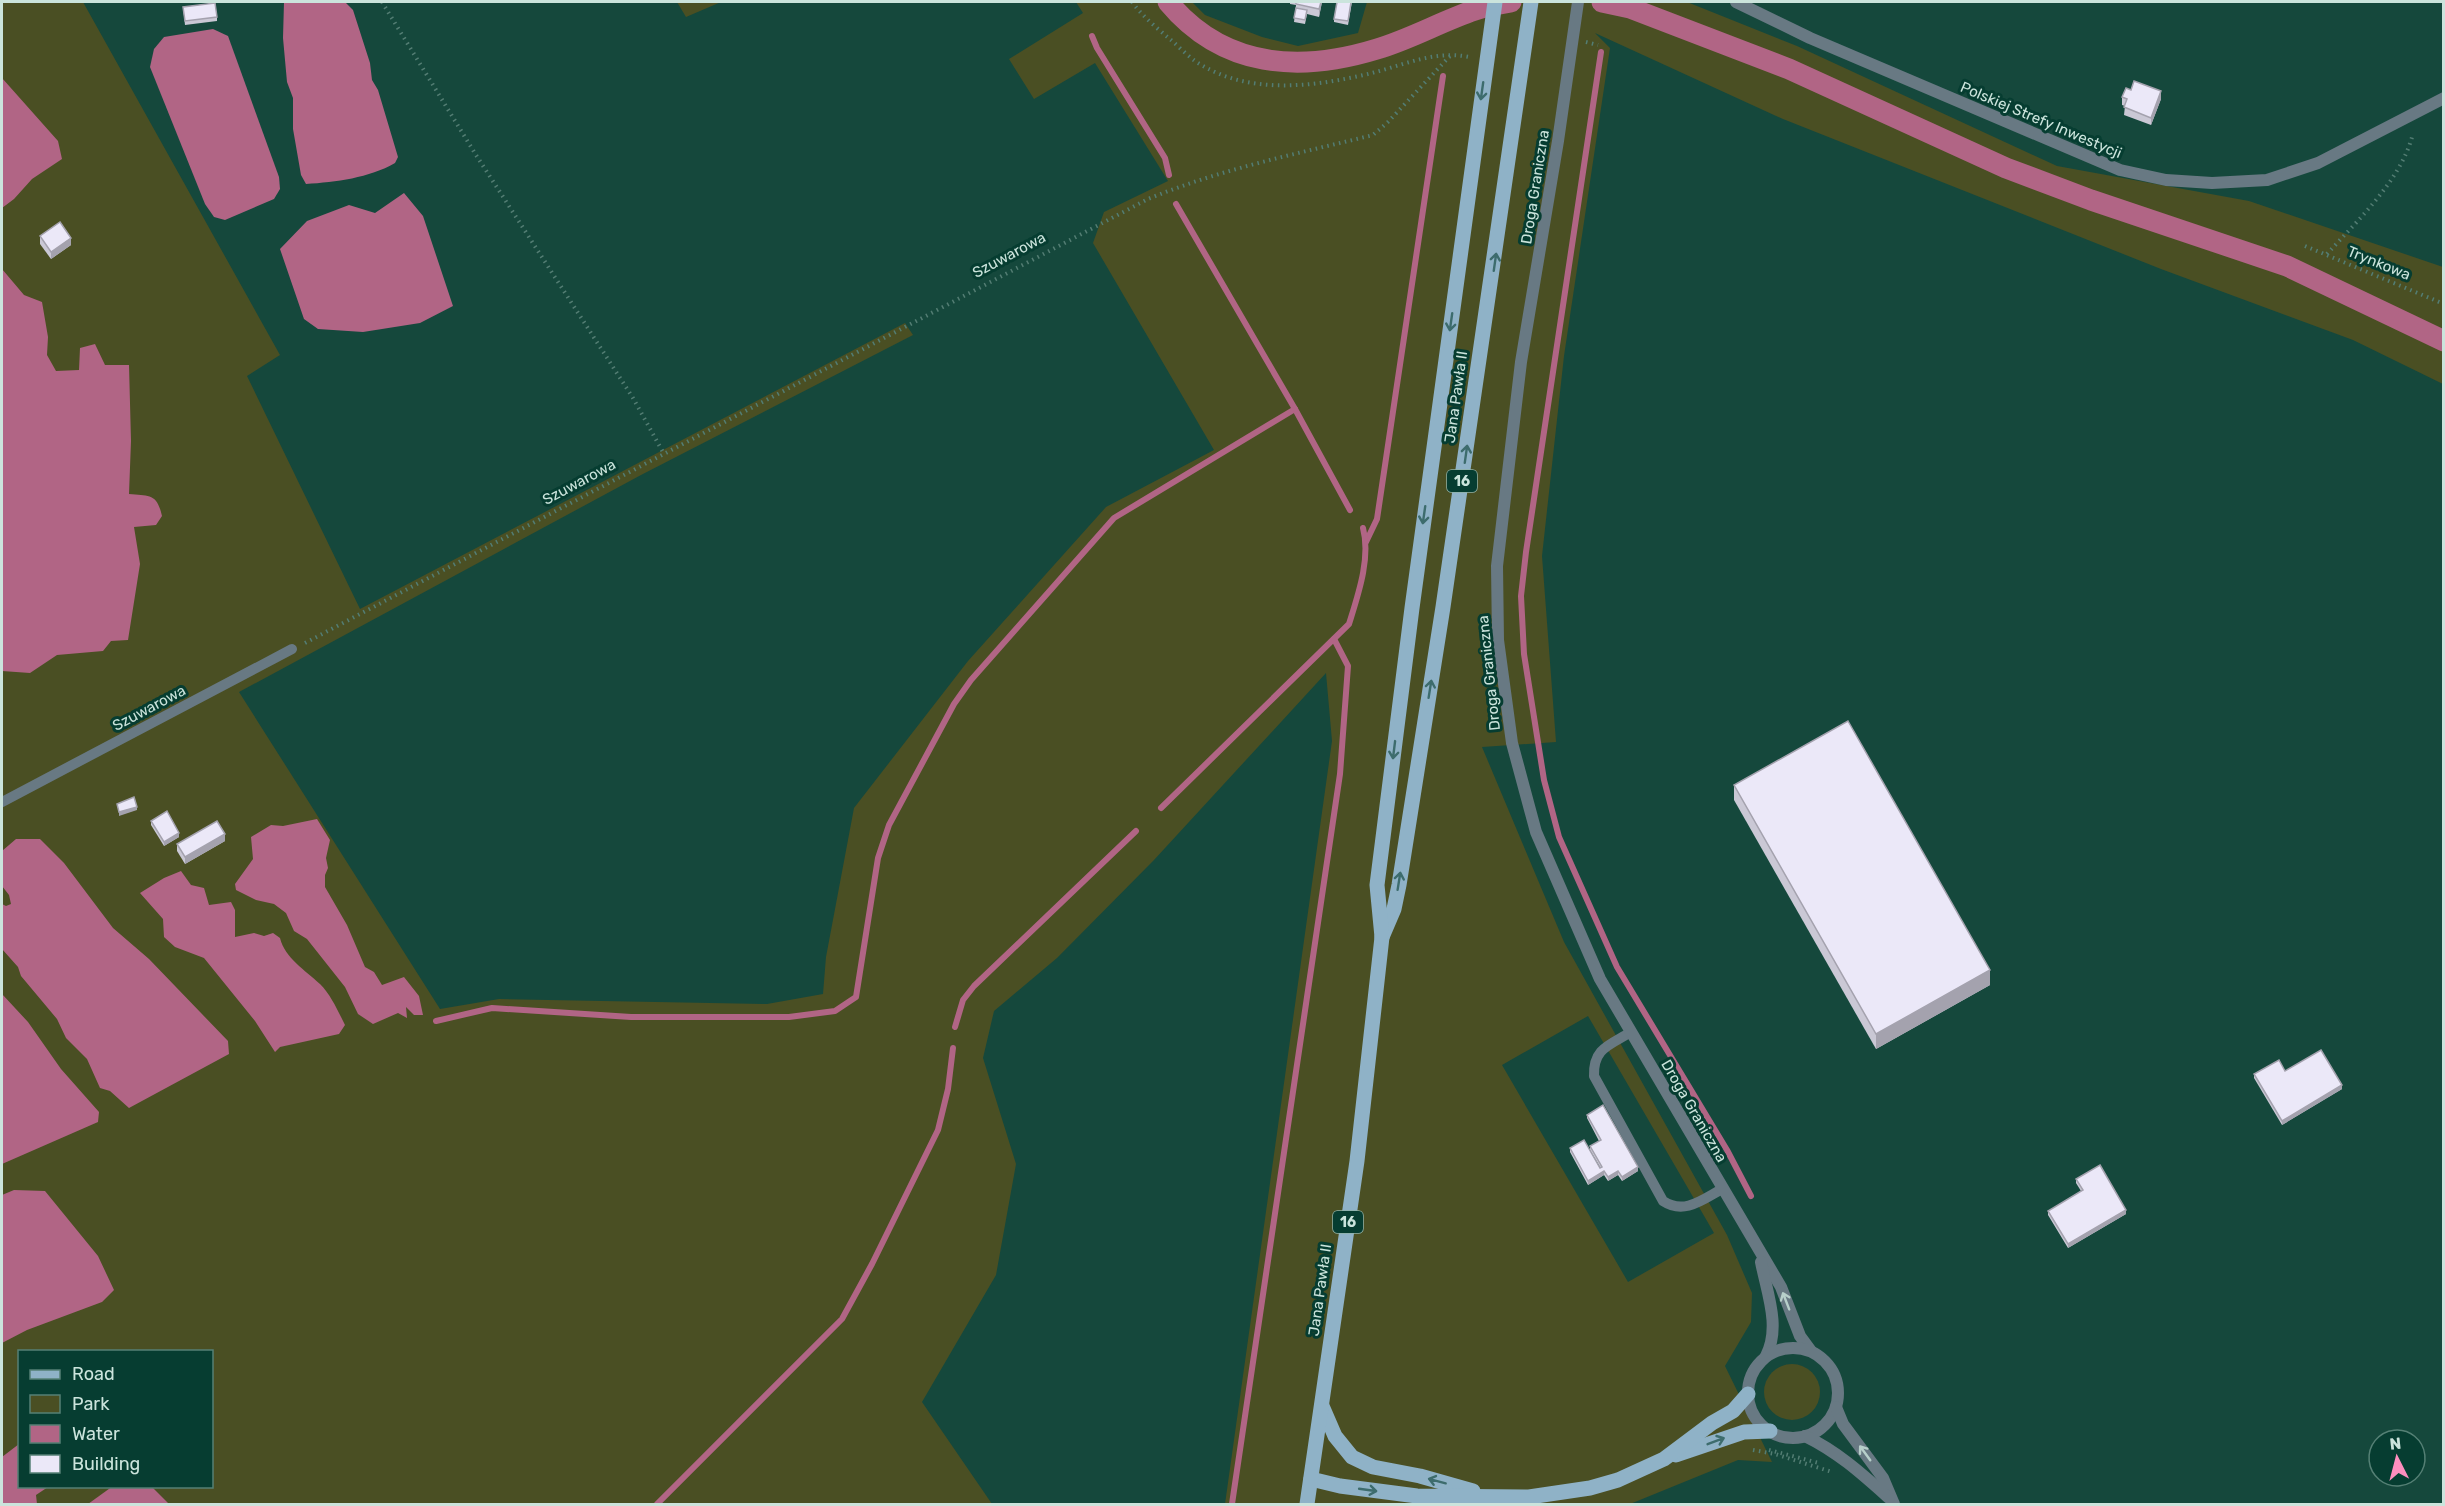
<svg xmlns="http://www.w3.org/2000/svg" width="2445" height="1506" font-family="Rubik,sans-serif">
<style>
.green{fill:#4a4f23;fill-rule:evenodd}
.water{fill:#b16585}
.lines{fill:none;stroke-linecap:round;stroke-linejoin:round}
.stream{stroke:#b16585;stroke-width:6}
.canal{stroke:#b16585;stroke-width:21}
.path{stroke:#537d73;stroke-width:4;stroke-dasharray:1.5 4.5;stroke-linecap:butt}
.service{stroke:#687983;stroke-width:10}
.minor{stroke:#687983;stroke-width:12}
.primary{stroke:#8fb2c7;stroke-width:15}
.wall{fill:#cac8d5}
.shaded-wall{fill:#a4a2ae}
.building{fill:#ebe8f8;stroke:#a4a2ae;stroke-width:1.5}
.oneway{stroke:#3d6c6d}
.oneway2{stroke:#b7cfca}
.labels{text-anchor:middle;stroke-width:6;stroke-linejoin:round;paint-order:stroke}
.shield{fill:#063d31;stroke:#90b2a9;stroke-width:1.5}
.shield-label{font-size:14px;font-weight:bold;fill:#cbe4dc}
.street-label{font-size:15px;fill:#cbe4dc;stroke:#063d31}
</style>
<rect width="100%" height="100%" fill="#15483c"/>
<g class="green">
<path d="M2,2H83L280,355L247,376L360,609L905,323L913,335L641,475L239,692L440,1009L499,999L767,1004L823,994L826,957L854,808L968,661L1106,507L1214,450L1093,243L1104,212L1168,181L1095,63L1034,99L1009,59L1083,13L1076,2H1192L1205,15L1262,37L1298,46L1358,33L1367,2H1687L1797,46L2057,166L2249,201L2443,267V384L2353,340L2161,269L1783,119L1595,33L1610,48L1564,356L1542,556L1556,742L1482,747L1564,942L1727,1235L1752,1293L1751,1322L1725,1366L1772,1462L1738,1460L1630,1504H1225L1332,741L1326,673L1154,860L1057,958L994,1011L983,1058L1016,1164L996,1275L922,1402L992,1504H2ZM1588,1016L1714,1233L1628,1282L1502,1065ZM20,1352H212V1486H20Z"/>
<path d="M677,2H721L686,17Z"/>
<circle cx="1792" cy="1392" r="28"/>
</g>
<g class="water">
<path d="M284,2H345L353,10L370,63L372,80L378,90L398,157L395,163C369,178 336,182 306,184L301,175L293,129V98L287,82L283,38Z"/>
<path d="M213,29L228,36L279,177L280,189L274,199L225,220L214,217L205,204L150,67L154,49L164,37Z"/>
<path d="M2,78L58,141L62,159L32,179L14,199L2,208Z"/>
<path d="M404,193L423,216L453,306L420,323L363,332L318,329L304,319L280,249L307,221L349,205L375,213Z"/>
<path d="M2,269L24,295L42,302L48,337L47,355L56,371L79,370L80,348L95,344L105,365H129L131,441L129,494C149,496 157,493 162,516L156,525L134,527L140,564L128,640L111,641L103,651L57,655L30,673L2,671Z"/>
<path d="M317,819L330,840L326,858L328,868L325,875V887L347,925L365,967L374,972L382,985L404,977L419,996L423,1015H414L406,1007L407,1018L398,1013L373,1024L358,1014L345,987L307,939L294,931L286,913L274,904L256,900L236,890L235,884L253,859L251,837L271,825L283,826Z"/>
<path d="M16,839H40L64,863L113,928L149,959L228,1041L229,1054L129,1108L110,1091L100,1088L87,1059L66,1038L57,1019L21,976L18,967L2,949V904L6,906L11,904L9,895L2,886V851Z"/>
<path d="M181,871L191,885L204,888L209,905L231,902L235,910V937L254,933L264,936L273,933L280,938C285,958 305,970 320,984C331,995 338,1011 345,1025L339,1034L280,1047L275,1052L255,1021L204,958L175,947L164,937L163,919L140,893L164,878Z"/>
<path d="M2,994L28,1022L61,1069L99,1112L98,1122L2,1164Z"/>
<path d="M14,1190L45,1191L98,1256L114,1290L102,1302L27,1330L2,1343V1195Z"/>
<path d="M19,1444L20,1486L48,1487L36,1495L37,1504H2V1457Z"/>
<path d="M113,1486L152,1487L169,1504H88Z"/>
</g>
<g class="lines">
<g class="stream">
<path d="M1092,36L1097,48L1165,158L1169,175"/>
<path d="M1601,52L1526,552L1521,596L1524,654L1544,780L1559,837L1617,967L1727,1150L1751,1196"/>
<path d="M1295,409L1350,510"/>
<path d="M1366,542L1377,519L1443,76"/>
<path d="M1161,808L1349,624C1358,595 1371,558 1363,528"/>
<path d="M436,1021L492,1008L631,1017H789L835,1011L856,997L878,858L889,825L954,704L971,680L1114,518L1295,409L1176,204"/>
<path d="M955,1027L963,1000L974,986L1136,831"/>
<path d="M657,1504L842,1319L872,1264L938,1130L948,1089L953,1048"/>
<path d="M1232,1504L1340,774L1348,666L1334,639"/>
</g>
<g class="canal">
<path d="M1168,2C1223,68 1299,73 1377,49C1411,39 1442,21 1475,10C1487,6 1499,4 1511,2"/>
<path d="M1602,2L1630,8L1789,69L2006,168L2091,200L2287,266L2444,341"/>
</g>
<g class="path">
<path d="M382,2L476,155L633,398L664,454"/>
<path d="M1132,2C1142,16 1158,29 1171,40C1179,47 1187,55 1195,61C1247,96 1314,87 1372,73C1404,65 1435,50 1469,57"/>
<path d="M1586,42L1598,45"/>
<path d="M2305,246L2444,304"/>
<path d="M2327,254C2357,221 2400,181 2412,137"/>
<path d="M305,643L1148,199C1221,169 1296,154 1373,135L1388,122L1449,57L1453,55"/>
<path d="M1753,1450L1775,1454L1832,1472"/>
<path d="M1769,1450L1819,1463"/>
</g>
<g class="service">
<path d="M2,802L292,649"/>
<path d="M1631,1032C1610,1045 1593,1048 1594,1076L1663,1201C1684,1215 1702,1200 1722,1189"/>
</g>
<g class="minor">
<path d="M1578,2L1558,141L1521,362L1497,566L1498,640L1512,743L1536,832L1600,979L1781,1287L1800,1336L1811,1351"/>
<path d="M1736,2L1810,38L2120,170L2166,180L2212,183L2267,180L2318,163L2444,98"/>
<path d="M1761,1262C1767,1293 1781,1327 1766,1356"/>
<circle cx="1793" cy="1393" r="45"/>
<path d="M1836,1407L1843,1424L1883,1478L1894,1504"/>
<path d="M1805,1436C1838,1452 1862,1474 1889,1498"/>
</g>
<g class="primary">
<path d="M1382,937L1394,909L1399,885L1443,607L1531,2"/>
<path d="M1322,1406L1335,1436L1352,1457L1373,1467L1420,1476L1473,1491"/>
<path d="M1676,1455L1744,1432L1770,1431"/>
<path d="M1311,1479L1340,1486L1417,1496L1529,1497L1590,1488L1618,1480L1664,1459L1712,1423L1733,1411L1748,1394"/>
<path d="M1307,1504L1357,1161L1382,937L1377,885L1412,608L1495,2"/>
</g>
</g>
<g class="wall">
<path d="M1290,2H1322L1319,17L1307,14L1305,24L1294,22L1296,5L1290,4Z"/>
<path d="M1352,2L1348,25L1334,22V19Z"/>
<path d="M183,7L217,17V21L185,25Z"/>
<path d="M2131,90L2161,99L2151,125L2124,115L2125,106L2122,105V97Z"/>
<path d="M40,236L71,245L51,259L40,244Z"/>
<path d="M1734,785L1990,985L1876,1049L1734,800Z"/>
<path d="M151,821L179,837L164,846L151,825Z"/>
<path d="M225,841L185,864L177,851V844Z"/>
<path d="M2285,1071L2342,1089L2282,1125L2254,1078V1074Z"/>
<path d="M1587,1115L1638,1171L1622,1181L1618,1175L1608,1181L1604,1175L1588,1185L1570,1152V1148L1600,1167L1590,1150V1146L1599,1141L1587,1118Z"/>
<path d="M2076,1179L2126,1214L2068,1248L2048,1215V1211L2081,1191L2076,1183Z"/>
</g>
<g class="shaded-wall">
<path d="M1321,2H1322L1319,17V9Z"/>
<path d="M2161,91V99L2151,125V118Z"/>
<path d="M71,238V245L51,259V252Z"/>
<path d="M137,807V810L119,816V812Z"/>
<path d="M179,833V837L164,846V842Z"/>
<path d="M225,834V841L185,864V857Z"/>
<path d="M1990,970V985L1876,1049V1034Z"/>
<path d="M2342,1085V1089L2282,1125V1121Z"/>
<path d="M1638,1167V1171L1622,1181V1177Z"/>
<path d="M1604,1171V1175L1588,1185V1181Z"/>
<path d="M1618,1171V1175L1608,1181V1177Z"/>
<path d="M2126,1210V1214L2068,1248V1244Z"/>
</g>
<g class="building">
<path d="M1296,2H1321L1319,9L1296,4Z"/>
<path d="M1337,2H1351L1348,21L1334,19Z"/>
<path d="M215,3L217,17L185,21L183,7Z"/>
<path d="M1296,8L1307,10L1305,20L1294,18Z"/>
<path d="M2134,81L2161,91L2151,118L2124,107L2127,99L2122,97L2126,88L2131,90Z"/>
<path d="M60,222L71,238L51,252L40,236Z"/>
<path d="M1848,721L1990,970L1876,1034L1734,785Z"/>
<path d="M134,797L137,807L119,812L117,804Z"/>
<path d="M167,811L179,833L164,842L151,821Z"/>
<path d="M217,821L225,834L185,857L177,844Z"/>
<path d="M2321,1050L2342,1085L2282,1121L2254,1074L2279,1060L2285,1071Z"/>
<path d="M1603,1105L1638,1167L1622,1177L1618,1171L1608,1177L1604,1171L1588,1181L1570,1148L1584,1140L1600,1168L1602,1167L1590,1146L1601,1140L1587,1115Z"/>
<path d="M2100,1165L2126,1210L2068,1244L2048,1211L2083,1190L2076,1179Z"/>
</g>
<defs><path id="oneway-shaft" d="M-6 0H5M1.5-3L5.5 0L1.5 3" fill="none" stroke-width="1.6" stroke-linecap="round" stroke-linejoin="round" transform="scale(1.5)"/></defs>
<g class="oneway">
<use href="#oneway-shaft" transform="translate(1482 91) rotate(98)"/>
<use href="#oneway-shaft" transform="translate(1495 262) rotate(-82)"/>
<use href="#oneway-shaft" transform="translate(1451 322) rotate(98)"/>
<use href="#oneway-shaft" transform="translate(1466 454) rotate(-82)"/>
<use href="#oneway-shaft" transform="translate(1424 515) rotate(98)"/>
<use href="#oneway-shaft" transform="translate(1430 689) rotate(-81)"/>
<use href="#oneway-shaft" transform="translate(1394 750) rotate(97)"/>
<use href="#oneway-shaft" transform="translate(1399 881) rotate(-81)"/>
<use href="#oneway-shaft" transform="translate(1716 1441) rotate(-21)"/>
<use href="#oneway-shaft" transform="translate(1437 1481) rotate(-165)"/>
<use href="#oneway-shaft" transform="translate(1368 1490) rotate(8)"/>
</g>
<g class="oneway2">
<use href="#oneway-shaft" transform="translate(1786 1301) rotate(-111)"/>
<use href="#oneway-shaft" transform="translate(1865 1453) rotate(-126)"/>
</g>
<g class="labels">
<g class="shield">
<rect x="1447" y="470" width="30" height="22" rx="4.5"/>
<rect x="1333" y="1211" width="30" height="22" rx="4.5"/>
</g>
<g class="shield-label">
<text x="1462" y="486">16</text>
<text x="1348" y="1227">16</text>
</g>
<g class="street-label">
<text transform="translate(2041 120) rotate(23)" y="5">Polskiej Strefy Inwestycji</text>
<text transform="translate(1535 187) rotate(-81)" y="5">Droga Graniczna</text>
<text transform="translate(1009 255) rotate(-28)" y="5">Szuwarowa</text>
<text transform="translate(2379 263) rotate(22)" y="5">Trynkowa</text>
<text transform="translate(1456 397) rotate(-82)" y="5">Jana Pawła II</text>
<text transform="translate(579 482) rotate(-28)" y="5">Szuwarowa</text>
<text transform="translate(1489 673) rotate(-96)" y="5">Droga Graniczna</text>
<text transform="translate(149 708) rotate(-28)" y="5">Szuwarowa</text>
<text transform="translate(1694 1111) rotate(60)" y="5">Droga Graniczna</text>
<text transform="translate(1320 1290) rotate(-82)" y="5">Jana Pawła II</text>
</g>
</g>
<rect width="2445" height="1506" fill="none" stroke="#cbe4dc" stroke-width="6"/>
<rect x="18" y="1350" width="195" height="138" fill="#063d31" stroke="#558075" stroke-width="1.5"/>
<rect x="30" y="1370" width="30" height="9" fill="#8fb2c7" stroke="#558075" stroke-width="1.5"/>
<text x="72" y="1380" font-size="18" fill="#cbe4dc">Road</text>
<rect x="30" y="1395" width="30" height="18" fill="#4a4f23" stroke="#558075" stroke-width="1.5"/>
<text x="72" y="1410" font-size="18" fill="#cbe4dc">Park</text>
<rect x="30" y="1425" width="30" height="18" fill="#b16585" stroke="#558075" stroke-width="1.5"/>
<text x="72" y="1440" font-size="18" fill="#cbe4dc">Water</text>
<rect x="30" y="1455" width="30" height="18" fill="#ebe8f8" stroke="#558075" stroke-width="1.5"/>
<text x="72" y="1470" font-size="18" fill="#cbe4dc">Building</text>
<g transform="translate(2397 1458) rotate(354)"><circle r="28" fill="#063d31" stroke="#558075" stroke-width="1.5"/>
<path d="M0-4.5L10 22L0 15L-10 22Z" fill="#fe8ebe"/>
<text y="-9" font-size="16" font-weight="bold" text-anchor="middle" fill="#cbe4dc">N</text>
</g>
</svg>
